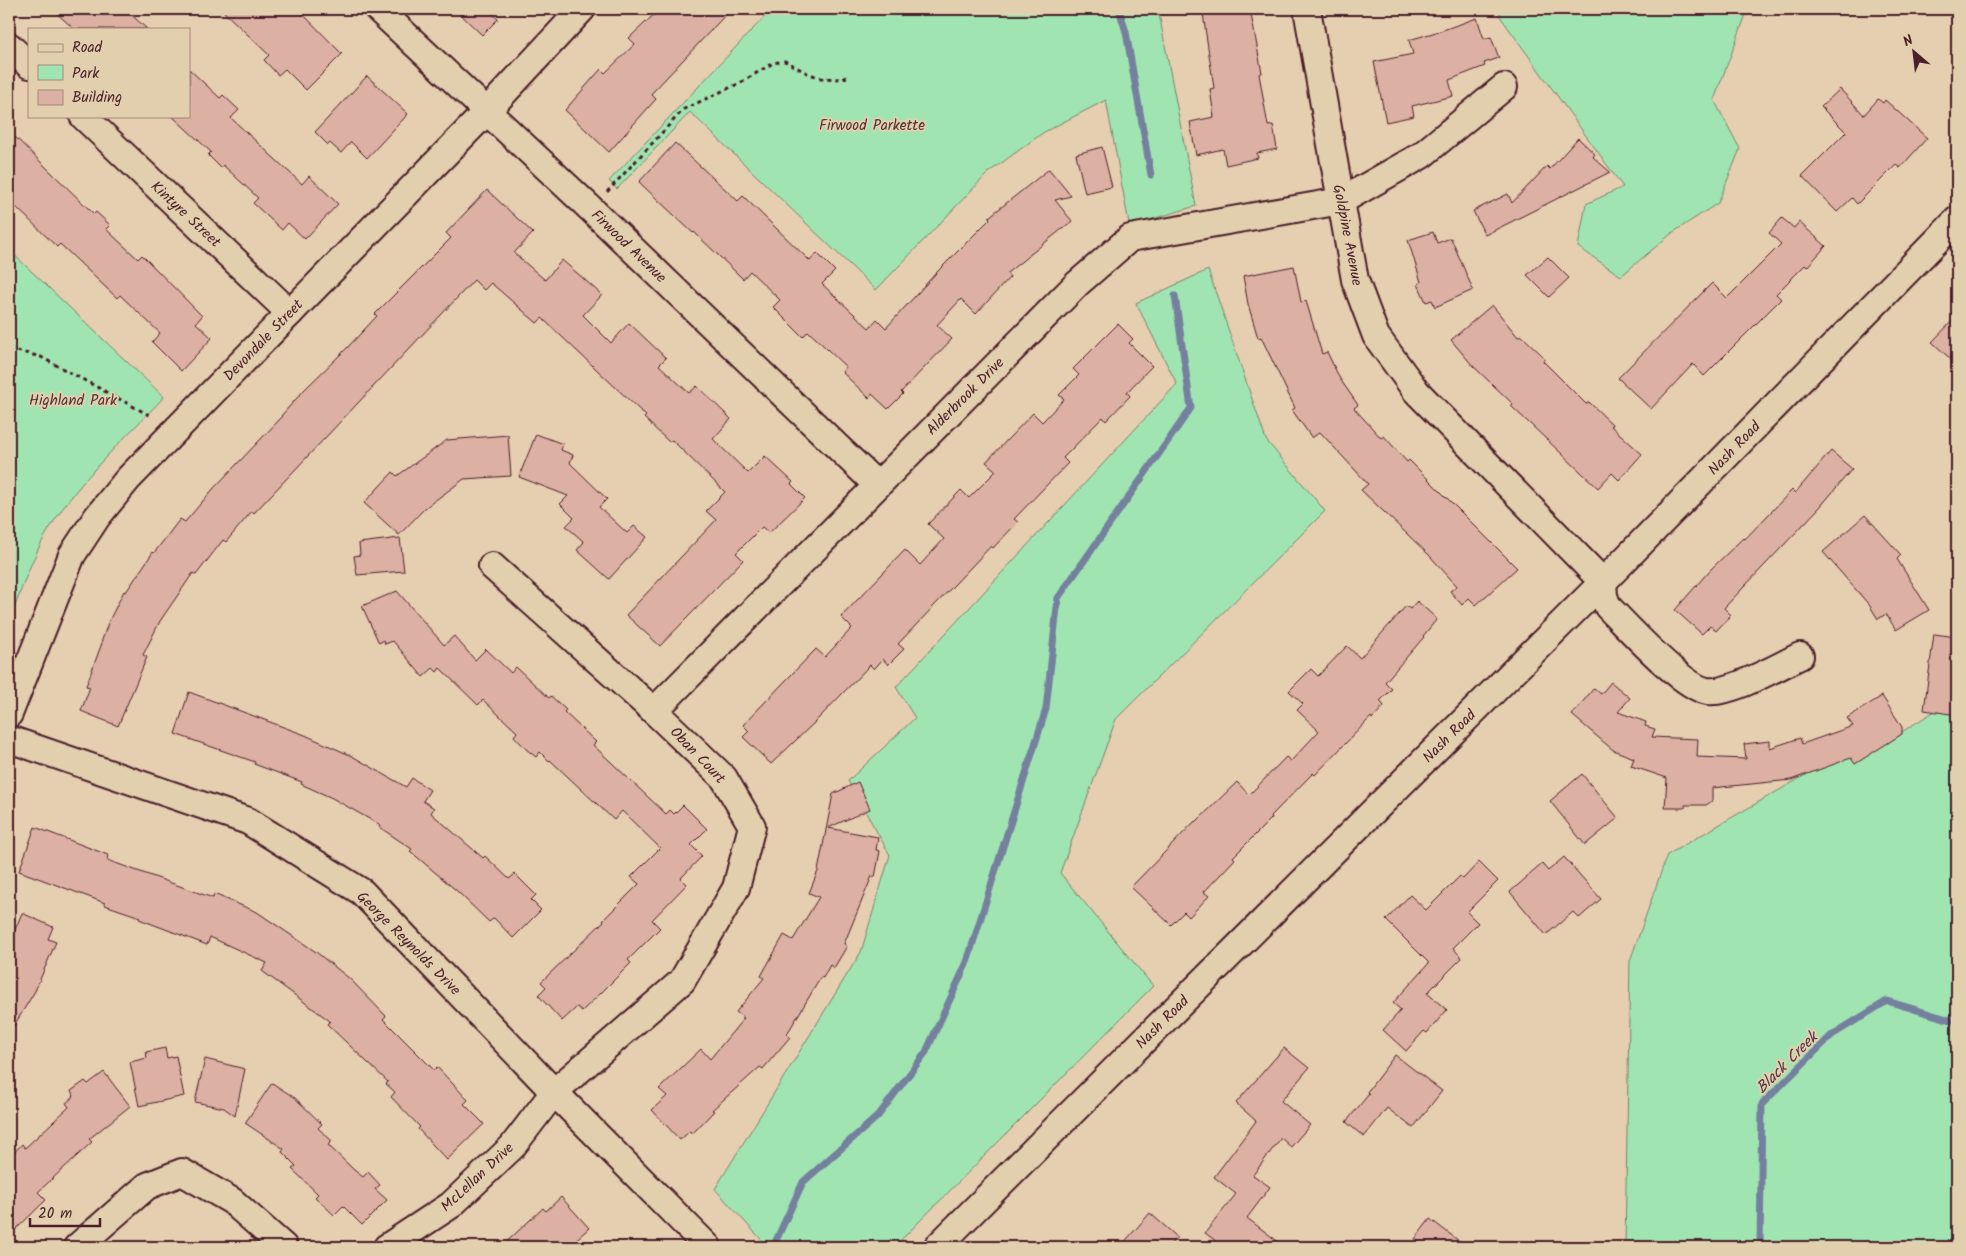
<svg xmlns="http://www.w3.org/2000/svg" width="1966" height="1256" font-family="Kalam,sans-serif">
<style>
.green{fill:#a0e5b1;stroke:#75826e}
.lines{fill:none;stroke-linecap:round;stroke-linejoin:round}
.stream{stroke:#75809f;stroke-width:7}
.building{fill:#dcb0a3;stroke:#4a1f2b}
.minor-casing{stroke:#4a1f2b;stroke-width:30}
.path{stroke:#4a1f2b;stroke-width:3;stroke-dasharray:4 4;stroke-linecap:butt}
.minor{stroke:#e2cfad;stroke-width:26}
.labels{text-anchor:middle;stroke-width:4;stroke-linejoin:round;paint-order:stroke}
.park-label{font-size:15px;fill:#533338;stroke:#e2cfad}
.street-label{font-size:15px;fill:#4a1f2b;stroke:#e2cfad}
.water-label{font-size:16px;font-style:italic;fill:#553748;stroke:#e2cfad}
</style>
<rect width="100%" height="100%" fill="#e6ceb0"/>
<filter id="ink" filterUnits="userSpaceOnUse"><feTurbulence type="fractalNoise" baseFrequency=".02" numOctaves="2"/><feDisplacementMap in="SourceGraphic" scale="10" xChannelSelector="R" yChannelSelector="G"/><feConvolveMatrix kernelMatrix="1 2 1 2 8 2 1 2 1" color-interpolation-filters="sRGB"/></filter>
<g filter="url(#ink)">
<g class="green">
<path d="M772,9H1158L1196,206L1149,220L1130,229L1106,100L1044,132L989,172L876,290L690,112L617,189L609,181Z"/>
<path d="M1504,9H1748L1714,100L1740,149L1718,203L1672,233L1621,276L1578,247L1586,204L1623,187L1499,15Z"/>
<path d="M9,250L164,397C126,437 80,479 51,526C32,556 21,590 9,623Z"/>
<path d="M1208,270L1266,440L1325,511L1116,719L1060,873L1153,986L894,1247H768L715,1189L861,952L890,855L848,781L915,718L896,687L1177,384L1136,303Z"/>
<path d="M1957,697V1247H1625L1630,961L1667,855L1821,766L1900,733Z"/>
</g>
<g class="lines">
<g class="stream">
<path d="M1119,9L1126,32L1151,175"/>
<path d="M773,1247L803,1182L878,1116L926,1052L967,962L1046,709L1058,598L1191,408L1175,296"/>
<path d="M1760,1247L1762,1104L1832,1035L1887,1001L1957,1022"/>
</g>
</g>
<g class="building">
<path d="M52,9H125L147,29H74Z"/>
<path d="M221,9H298L342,54L306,90L285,69L278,75L264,60L269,55Z"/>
<path d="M455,9H487L498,19L482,35Z"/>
<path d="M660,9H731L651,94L656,99L609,152L565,110L601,69L605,73L635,44L629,38Z"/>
<path d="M1207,9H1250L1262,73L1259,74L1268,126L1273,125L1277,149L1257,153L1258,158L1226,165L1223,149L1196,155L1190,122L1214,117L1210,89L1214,88L1203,14H1208Z"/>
<path d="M1477,18L1484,39L1491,37L1499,58L1484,63L1485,66L1449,80L1453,96L1412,106L1414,116L1386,122L1374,62L1413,54L1409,40L1443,30Z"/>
<path d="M189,69L220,98L223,95L239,110L231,118L302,184L309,176L338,204L305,239L288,223L282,230L253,203L258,198L223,165L221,168L208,155L211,152L172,116H189Z"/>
<path d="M367,76L408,114L367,158L351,142L341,153L330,143L328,145L315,132Z"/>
<path d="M1840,89L1864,115L1878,99L1883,103L1885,100L1927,138L1900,168L1896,165L1857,204L1852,198L1837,212L1802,176L1846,132L1821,107Z"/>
<path d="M9,131L94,214L96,212L110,225L106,229L138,259L142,255L202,316L196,323L212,338L181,371L152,342L160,333L120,295L117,298L60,244L57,247L9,200Z"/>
<path d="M1578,138L1595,154L1593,157L1610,172L1485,235L1473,211L1508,194L1512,203L1547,166L1550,169Z"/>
<path d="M675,143L738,201L743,196L810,261L817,253L835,271L822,284L869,328L877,319L886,328L936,273L990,219L989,217L1049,169L1071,196L1055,200L1072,221L1007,273L1010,277L976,314L961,299L937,325L952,339L901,392L903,394L888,409L872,394L869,398L842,372L846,367L808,331L803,337L773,307L780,300L750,271L743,279L694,232L693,233L639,182Z"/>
<path d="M1102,147L1112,187L1085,193L1076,154Z"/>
<path d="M487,190L533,233L514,253L545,280L562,260L602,295L583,315L611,343L629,323L666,358L659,365L689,393L697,386L731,419L713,439L748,473L765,456L793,482L791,484L805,498L769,533L762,527L736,553L743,560L660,646L626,615L716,520L706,511L725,492L672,440L669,442L644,418L646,416L542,318L537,323L491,283L484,290L474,280L291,474L254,513L252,511L226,542L223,540L196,575L193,573L160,621L143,655L147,657L118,726L81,711L90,687L86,686L102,643H101L108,623L124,591L126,592L153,552L154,553L180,519L185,522L214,488L282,417L281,416L304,390L346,349L377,316L375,314L451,238L446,233Z"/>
<path d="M1782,218L1794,228L1799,222L1826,246L1807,267L1805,265L1776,294L1781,299L1704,376L1693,364L1651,409L1618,378L1712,283L1727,298L1781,244L1769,233Z"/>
<path d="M1433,232L1437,243L1451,238L1473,290L1435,307L1432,300L1426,302L1418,284L1421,282L1408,240Z"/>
<path d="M1548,257L1569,278L1549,297L1527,275Z"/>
<path d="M1294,266L1301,302L1306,301L1322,354L1327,352L1340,379L1358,405L1354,408L1381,438L1384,436L1407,462L1409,460L1517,568L1476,605L1469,598L1462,605L1450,591L1457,586L1429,555L1361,490L1368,484L1320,432L1312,438L1292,410L1295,408L1261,337L1258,338L1248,304L1243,276Z"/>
<path d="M1492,305L1518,337L1521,335L1545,358L1543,361L1586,404L1589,402L1612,424L1611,426L1642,454L1619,480L1612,473L1598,488L1511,406L1513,404L1473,366L1451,340Z"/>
<path d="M1957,316V365L1932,342Z"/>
<path d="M1118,324L1133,339L1129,343L1152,366L1127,392L1130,396L1106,421L1103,417L1063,458L1068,463L1014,519L1018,522L993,548L991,546L898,644L904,649L888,665L883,659L874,669L870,665L815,722L771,764L743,737L749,731L743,725L816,649L825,657L852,628L841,617L905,550L920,565L944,539L928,524L961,490L969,498L996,471L986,462L1033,413L1042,422L1064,399L1059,395L1079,375L1073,369Z"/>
<path d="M536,434L563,444L561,450L573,455L570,463L607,499L599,507L627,533L634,526L647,537L609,579L577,550L584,542L566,526L574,518L560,504L568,496L519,477Z"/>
<path d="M508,435L511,476L464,479L425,508L399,535L364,503L393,472L397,476L447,440Z"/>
<path d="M1831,451L1852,469L1820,507L1724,608L1731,615L1716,631L1710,626L1702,634L1675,610L1710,570L1743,538L1745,539L1792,490L1795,493Z"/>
<path d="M1865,515L1901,555L1897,559L1929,610L1896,630L1886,614L1878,619L1870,606L1823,552Z"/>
<path d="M400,538L404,571L357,575L354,556L360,555L359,543Z"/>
<path d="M397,591L444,645L454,636L475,660L486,649L511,673L516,667L549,698L551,696L566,710L564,712L596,742L593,745L666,814L670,810L674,814L683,805L707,829L691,845L702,856L681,878L687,884L652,920L660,928L628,960L631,963L602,992L582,1011L577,1007L562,1021L538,995L546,987L541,982L604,921L603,920L639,884L631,877L660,848L622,811L614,820L550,760L549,761L540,752L536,757L526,749L514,736L517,732L483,700L478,705L440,668L437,672L433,668L423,677L393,641L385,644L384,640L379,643L362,606Z"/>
<path d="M1417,601L1437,619L1423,636L1424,637L1385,682L1392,689L1380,701L1384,706L1372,719L1371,717L1315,775L1313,773L1271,816L1272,818L1233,857L1235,859L1204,892L1209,896L1189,917L1184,912L1171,925L1131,887L1195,821L1196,822L1237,782L1249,795L1286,757L1291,761L1319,731L1297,710L1303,704L1289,691L1311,669L1318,676L1347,646L1360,658L1406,606L1410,609Z"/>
<path d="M1934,634L1957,637V715L1924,710Z"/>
<path d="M1611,682L1630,698L1618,712L1646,722L1645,726L1655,729L1652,737L1698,739L1697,757L1746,759L1744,744L1770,741V748L1800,738L1802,744L1853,726L1847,718L1882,696L1902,727V734L1855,764L1851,758L1791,780L1712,788V801L1706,805H1685V808H1665L1667,778L1631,766L1634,758L1613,750L1572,715L1594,688L1601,694Z"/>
<path d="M189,692L305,735L352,756L406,787L412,778L430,790L423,801L434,808L431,813L483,858L485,856L509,879L515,874L536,895L531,900L541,910L513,938L494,918L489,922L457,891L410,851L412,849L379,827L380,825L332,798L301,784L302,782L254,764L255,762L175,734Z"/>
<path d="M1582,774L1618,818L1585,845L1550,801Z"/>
<path d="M858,782L870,809L828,828L878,837L876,850L880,851L875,877L872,876L844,944L847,946L834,968L830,965L823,978L821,977L787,1034L790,1037L763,1069L760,1067L712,1110L714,1111L692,1134L690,1131L680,1140L652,1110L667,1096L659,1089L701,1049L710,1059L744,1018L736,1012L764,978L761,976L784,935L793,940L819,897L809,893L818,871L833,794Z"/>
<path d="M35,827L108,855L107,860L213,898L214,894L257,912L316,952L350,979L386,1016L383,1019L434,1070L437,1067L468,1100L464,1104L484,1124L447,1160L418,1129L420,1127L391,1097L395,1092L386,1084L388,1082L327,1024L330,1021L262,971L267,963L210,937L207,945L139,919L140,917L105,905V903L19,871Z"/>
<path d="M1564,857L1601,899L1579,918L1573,912L1546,935L1510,892L1542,864L1548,871Z"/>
<path d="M1479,862L1498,881L1467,912L1478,923L1453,948L1462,958L1427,993L1447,1010L1427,1033L1424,1031L1406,1051L1383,1030L1401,1010L1393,1003L1429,963L1386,920L1410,895L1426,910L1460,876L1463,879Z"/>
<path d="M22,913L53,927L48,939L56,942L35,991L9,1034V930L14,932Z"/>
<path d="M165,1048L167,1058L176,1056L184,1096L139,1106L130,1062L147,1058L146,1052Z"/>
<path d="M1284,1048L1309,1068L1281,1101L1310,1125L1291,1147L1281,1138L1253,1175L1270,1187L1247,1218L1285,1247H1224L1205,1233L1236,1194L1214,1177L1256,1121L1236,1103Z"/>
<path d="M1395,1055L1442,1091L1413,1128L1387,1108L1364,1137L1346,1122L1369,1094L1367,1092Z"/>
<path d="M205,1059L245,1069L235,1116L224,1108L195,1102Z"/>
<path d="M104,1072L130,1106L89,1139L92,1142L38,1192L46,1200L9,1236V1158L22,1144L25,1148L69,1107L66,1103L74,1096L71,1091L85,1081L88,1084Z"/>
<path d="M272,1083L295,1098L322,1124L318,1128L332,1141L328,1145L354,1170L363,1177L368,1172L380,1185L375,1189L387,1200L362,1225L343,1206L334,1215L315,1197L318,1194L292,1169L296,1166L282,1152L284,1149L245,1123Z"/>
<path d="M561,1197L589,1228L568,1247H501L543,1208L546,1211Z"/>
<path d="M1150,1213L1177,1237L1168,1247H1120Z"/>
<path d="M1430,1219L1467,1247H1426L1415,1239Z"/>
</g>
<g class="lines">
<g class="minor-casing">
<g id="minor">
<path d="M378,9L591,209L877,485"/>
<path d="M1307,9L1355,280L1376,336L1416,391L1603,582"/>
<path d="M9,46L29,65"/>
<path d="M83,116L290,313"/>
<path d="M1603,582L1604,596L1608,607C1628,627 1682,687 1707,691C1729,695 1779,666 1800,656"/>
<path d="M654,711L1077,284L1130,238L1341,201L1422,155L1504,87"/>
<path d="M9,714L72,555L97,517L128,479L487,111L582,9"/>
<path d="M9,739L248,821L362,892L554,1092L708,1247"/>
<path d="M77,1247L147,1186L182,1172L232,1201L284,1247"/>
<path d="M387,1247L451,1205L512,1147L554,1092L682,981L736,888L752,826L724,778L654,711L492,566"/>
<path d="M937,1247L1603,582L1957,220"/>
</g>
</g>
<g class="path">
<path d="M607,192L684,109L740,83L773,63L785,61L807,73L821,78L840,79L847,77"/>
<path d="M9,349L41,357L151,416"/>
</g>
<use href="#minor" class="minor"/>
</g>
</g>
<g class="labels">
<g class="park-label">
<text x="872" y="130">Firwood Parkette</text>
<text x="73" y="405">Highland Park</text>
</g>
<g class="street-label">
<text transform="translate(186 214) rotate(43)" y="5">Kintyre Street</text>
<text transform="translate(1348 235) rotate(79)" y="5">Goldpine Avenue</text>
<text transform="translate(629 246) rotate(44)" y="5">Firwood Avenue</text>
<text transform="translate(263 340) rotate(-46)" y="5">Devondale Street</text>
<text transform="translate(965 396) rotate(-45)" y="5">Alderbrook Drive</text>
<text transform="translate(1734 448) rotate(-46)" y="5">Nash Road</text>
<text transform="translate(1449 736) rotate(-45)" y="5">Nash Road</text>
<text transform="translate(698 755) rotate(46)" y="5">Oban Court</text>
<text transform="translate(409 943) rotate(45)" y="5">George Reynolds Drive</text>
<text transform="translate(1162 1022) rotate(-45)" y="5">Nash Road</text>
<text transform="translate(477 1177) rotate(-43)" y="5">McLellan Drive</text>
</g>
<g class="water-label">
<text transform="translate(1786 1062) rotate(-45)" y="6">Black Creek</text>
</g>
</g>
<rect width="1966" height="1256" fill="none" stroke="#e2cfad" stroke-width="30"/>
<rect x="15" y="15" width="1936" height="1226" fill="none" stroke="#4a1f2b" stroke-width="2" filter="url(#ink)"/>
<rect x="28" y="28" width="162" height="90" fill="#e2cfad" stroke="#a58979"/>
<rect x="38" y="44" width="25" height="8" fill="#e2cfad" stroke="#a58979"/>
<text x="72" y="52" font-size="15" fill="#4a1f2b">Road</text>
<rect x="38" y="65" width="25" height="15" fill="#a0e5b1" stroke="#a58979"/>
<text x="72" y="78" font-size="15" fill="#4a1f2b">Park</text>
<rect x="38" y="90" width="25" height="15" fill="#dcb0a3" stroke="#a58979"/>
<text x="72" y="102" font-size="15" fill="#4a1f2b">Building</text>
<g transform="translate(1914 52) rotate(332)" stroke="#e2cfad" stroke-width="4" paint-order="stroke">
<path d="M0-4L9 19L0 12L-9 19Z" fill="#4a1f2b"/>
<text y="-8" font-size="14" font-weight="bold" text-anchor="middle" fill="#4a1f2b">N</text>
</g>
<path d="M30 1218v8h70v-8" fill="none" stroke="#4a1f2b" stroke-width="2.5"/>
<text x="38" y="1218" font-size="15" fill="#4a1f2b" stroke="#e2cfad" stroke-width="4" paint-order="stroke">20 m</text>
</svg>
